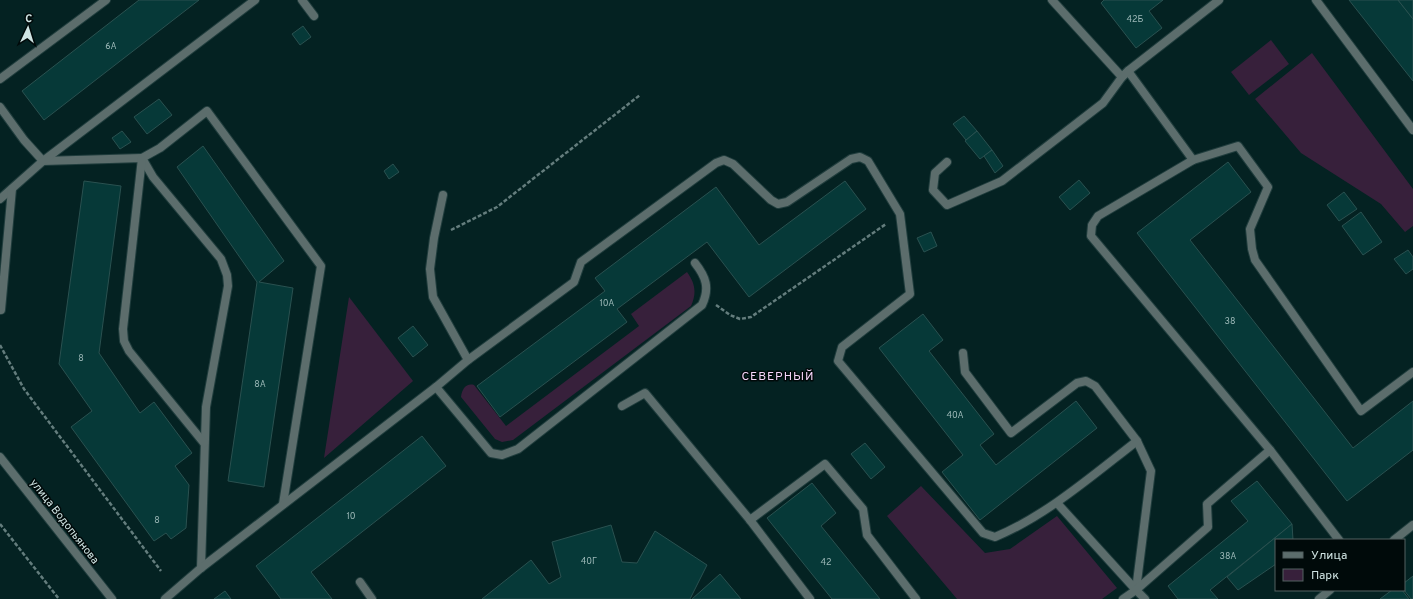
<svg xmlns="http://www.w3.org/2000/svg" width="1413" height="599" font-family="Overpass,sans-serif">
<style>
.green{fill:#37203b}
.building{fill:#063938;stroke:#2a5150}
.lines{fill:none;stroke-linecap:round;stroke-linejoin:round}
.lane-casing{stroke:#203d3d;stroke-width:10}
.street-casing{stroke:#203d3d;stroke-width:10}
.path{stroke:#647d7d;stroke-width:2.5;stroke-dasharray:4 2;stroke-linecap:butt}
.lane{stroke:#5c6d6c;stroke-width:8}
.street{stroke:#5c6d6c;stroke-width:8}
.labels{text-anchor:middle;stroke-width:3;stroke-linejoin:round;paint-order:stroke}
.number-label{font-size:9px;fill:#9db9b8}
.street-label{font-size:11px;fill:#cfe4e3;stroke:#000a0a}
.neighbourhood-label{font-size:12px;letter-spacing:1px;fill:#f5d5fa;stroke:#000a0a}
</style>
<rect width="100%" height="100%" fill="#042222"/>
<g class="green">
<path d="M1271,40L1289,64L1249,95L1231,72Z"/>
<path d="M1312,53L1413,189V226L1405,232L1381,204L1301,153L1255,99Z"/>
<path d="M687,272C695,283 697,293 691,306L513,440L502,442L495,439L461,397C462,389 466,383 474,385L506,426L639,326L631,314Z"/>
<path d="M349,297L413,381L324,458Z"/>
<path d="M921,486L985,553L1010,549L1057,516L1117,588L1102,599H957L887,516Z"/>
</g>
<g class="building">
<path d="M139,0H199L44,120L22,91Z"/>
<path d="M1104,0H1163L1149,11L1162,28L1136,48L1101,3Z"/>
<path d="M1349,0H1398L1413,19V81Z"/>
<path d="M1398,0H1413V19Z"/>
<path d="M303,26L311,37L300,45L292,34Z"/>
<path d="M159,99L172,115L147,134L134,117Z"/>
<path d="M964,116L977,131L966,140L953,124Z"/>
<path d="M122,131L131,142L120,149L112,138Z"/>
<path d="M977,131L992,150L980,159L965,141Z"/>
<path d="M203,146L284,261L259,282L293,288L264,487L228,481L257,282L177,167Z"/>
<path d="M992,150L1003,166L995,173L984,156Z"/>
<path d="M1228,162L1251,192L1190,240L1353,448L1413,401V450L1347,501L1137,233Z"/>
<path d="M393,164L399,172L389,179L384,171Z"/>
<path d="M1079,180L1090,193L1070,210L1059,197Z"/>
<path d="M84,181L121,186L99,353L140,413L154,402L192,453L175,466L189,485L186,528L171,539L166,533L154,541L71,427L92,411L59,364Z"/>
<path d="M845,181L866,209L749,297L707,242L617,309L627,322L500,417L477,386L605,291L595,278L716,187L759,245Z"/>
<path d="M1344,192L1357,209L1339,221L1327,205Z"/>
<path d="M1361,212L1382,242L1363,255L1342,226Z"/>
<path d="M931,232L937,246L924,252L917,238Z"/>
<path d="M1408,250L1413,257V269L1406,274L1394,259Z"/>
<path d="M923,314L943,340L929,351L994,434L980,445L996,465L1076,401L1097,428L980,520L942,472L963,455L879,348Z"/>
<path d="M413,326L428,345L413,357L398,338Z"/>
<path d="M422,436L446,466L311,572L332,599H281L256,566Z"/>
<path d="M865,443L885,467L871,479L851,454Z"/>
<path d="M1257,481L1292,524L1210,590L1218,599H1178L1168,586L1248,521L1231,501Z"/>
<path d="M812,483L836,513L821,526L880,599H832L767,518Z"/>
<path d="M1292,524L1293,540H1276V564L1238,590L1227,577Z"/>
<path d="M611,525L622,562L637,563L655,531L707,565L690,599H482L531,560L549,584L561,577L552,542Z"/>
<path d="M720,574L741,599H692Z"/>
<path d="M1413,576V599H1411L1404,590V583Z"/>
<path d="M1392,590H1402L1409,599H1380Z"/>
<path d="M225,591L231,599H214Z"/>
</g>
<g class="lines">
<g class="lane-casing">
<g id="lane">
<path d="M302,0L314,16"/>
<path d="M1052,0L1122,77L1128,71L1193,160"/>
<path d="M1316,0L1413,130"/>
<path d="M0,79L106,0"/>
<path d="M0,107L24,140L43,161L142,158L153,177L221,259L227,275L228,286L206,407L201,568"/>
<path d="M947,162L935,173L933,190L947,205L1002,181L1103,103L1122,77L1128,71L1219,0"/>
<path d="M443,195L434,238L430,269L433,297L468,360"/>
<path d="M0,199L43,161L255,0"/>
<path d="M1,310L12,189"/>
<path d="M963,353L965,372L1011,433L1077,383L1086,381L1095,386L1137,441L1151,471L1136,590L1145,599"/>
<path d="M436,387L491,453L502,455L518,449L702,305C710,288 706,277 695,263"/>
<path d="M622,406L645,393L750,520L810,599"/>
<path d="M204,443L129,351L124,341L123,329L142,158L160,148L207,111L321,266L283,504"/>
<path d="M1057,503L1136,590"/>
<path d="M750,520L825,464L863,509L867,535L916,599"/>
<path d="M1339,540L1270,450L1091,236L1092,225L1098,216L1193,160L1238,146L1268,187L1250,229L1252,249L1255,260L1361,411L1413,372"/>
<path d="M1394,540L1413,525"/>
<path d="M360,582L372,599"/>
<path d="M165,599L201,568L436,387L468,360L574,282L581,262L716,163L724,160L733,164L771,200L778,204L787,202L851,159L860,157L868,161L900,214L910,294L842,347L838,361L983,533L995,537C1046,516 1093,475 1137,441"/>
<path d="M1123,599L1136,590L1208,527L1207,504L1270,450"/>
<path d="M1319,599L1330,590"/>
</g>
</g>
<g class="street-casing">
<path id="street" d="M0,457L112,599"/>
</g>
<g class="path">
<path d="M451,230L497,207L640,95"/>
<path d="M716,305L730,315L740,319L751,317L886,224"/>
<path d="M0,345L24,389L161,571"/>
<path d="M0,524L59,599"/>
</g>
<use href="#lane" class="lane"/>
<use href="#street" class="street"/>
</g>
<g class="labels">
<g class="number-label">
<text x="1135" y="22">42Б</text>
<text x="111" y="49">6А</text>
<text x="607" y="306">10А</text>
<text x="1230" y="324">38</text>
<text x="81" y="361">8</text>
<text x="260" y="387">8А</text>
<text x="955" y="418">40А</text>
<text x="351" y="519">10</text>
<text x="157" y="523">8</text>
<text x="1228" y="559">38А</text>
<text x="589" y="564">40Г</text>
<text x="826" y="565">42</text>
</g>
<g class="street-label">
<text transform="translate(65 521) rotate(52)" y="4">улица Водопьянова</text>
</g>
<g class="neighbourhood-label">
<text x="778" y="380">СЕВЕРНЫЙ</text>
</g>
</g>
<rect x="1275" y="539" width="130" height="52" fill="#000a0a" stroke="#536161"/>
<rect x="1283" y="552" width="20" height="6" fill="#5c6d6c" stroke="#536161"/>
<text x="1311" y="559" font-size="12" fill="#cfe4e3">Улица</text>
<rect x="1283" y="569" width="20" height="12" fill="#37203b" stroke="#536161"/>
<text x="1311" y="579" font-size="12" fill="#cfe4e3">Парк</text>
<g transform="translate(28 28) rotate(4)" stroke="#000a0a" stroke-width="3" paint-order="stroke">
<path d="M0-3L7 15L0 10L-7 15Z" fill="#cfe4e3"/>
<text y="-6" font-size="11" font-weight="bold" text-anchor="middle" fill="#cfe4e3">С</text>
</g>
</svg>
